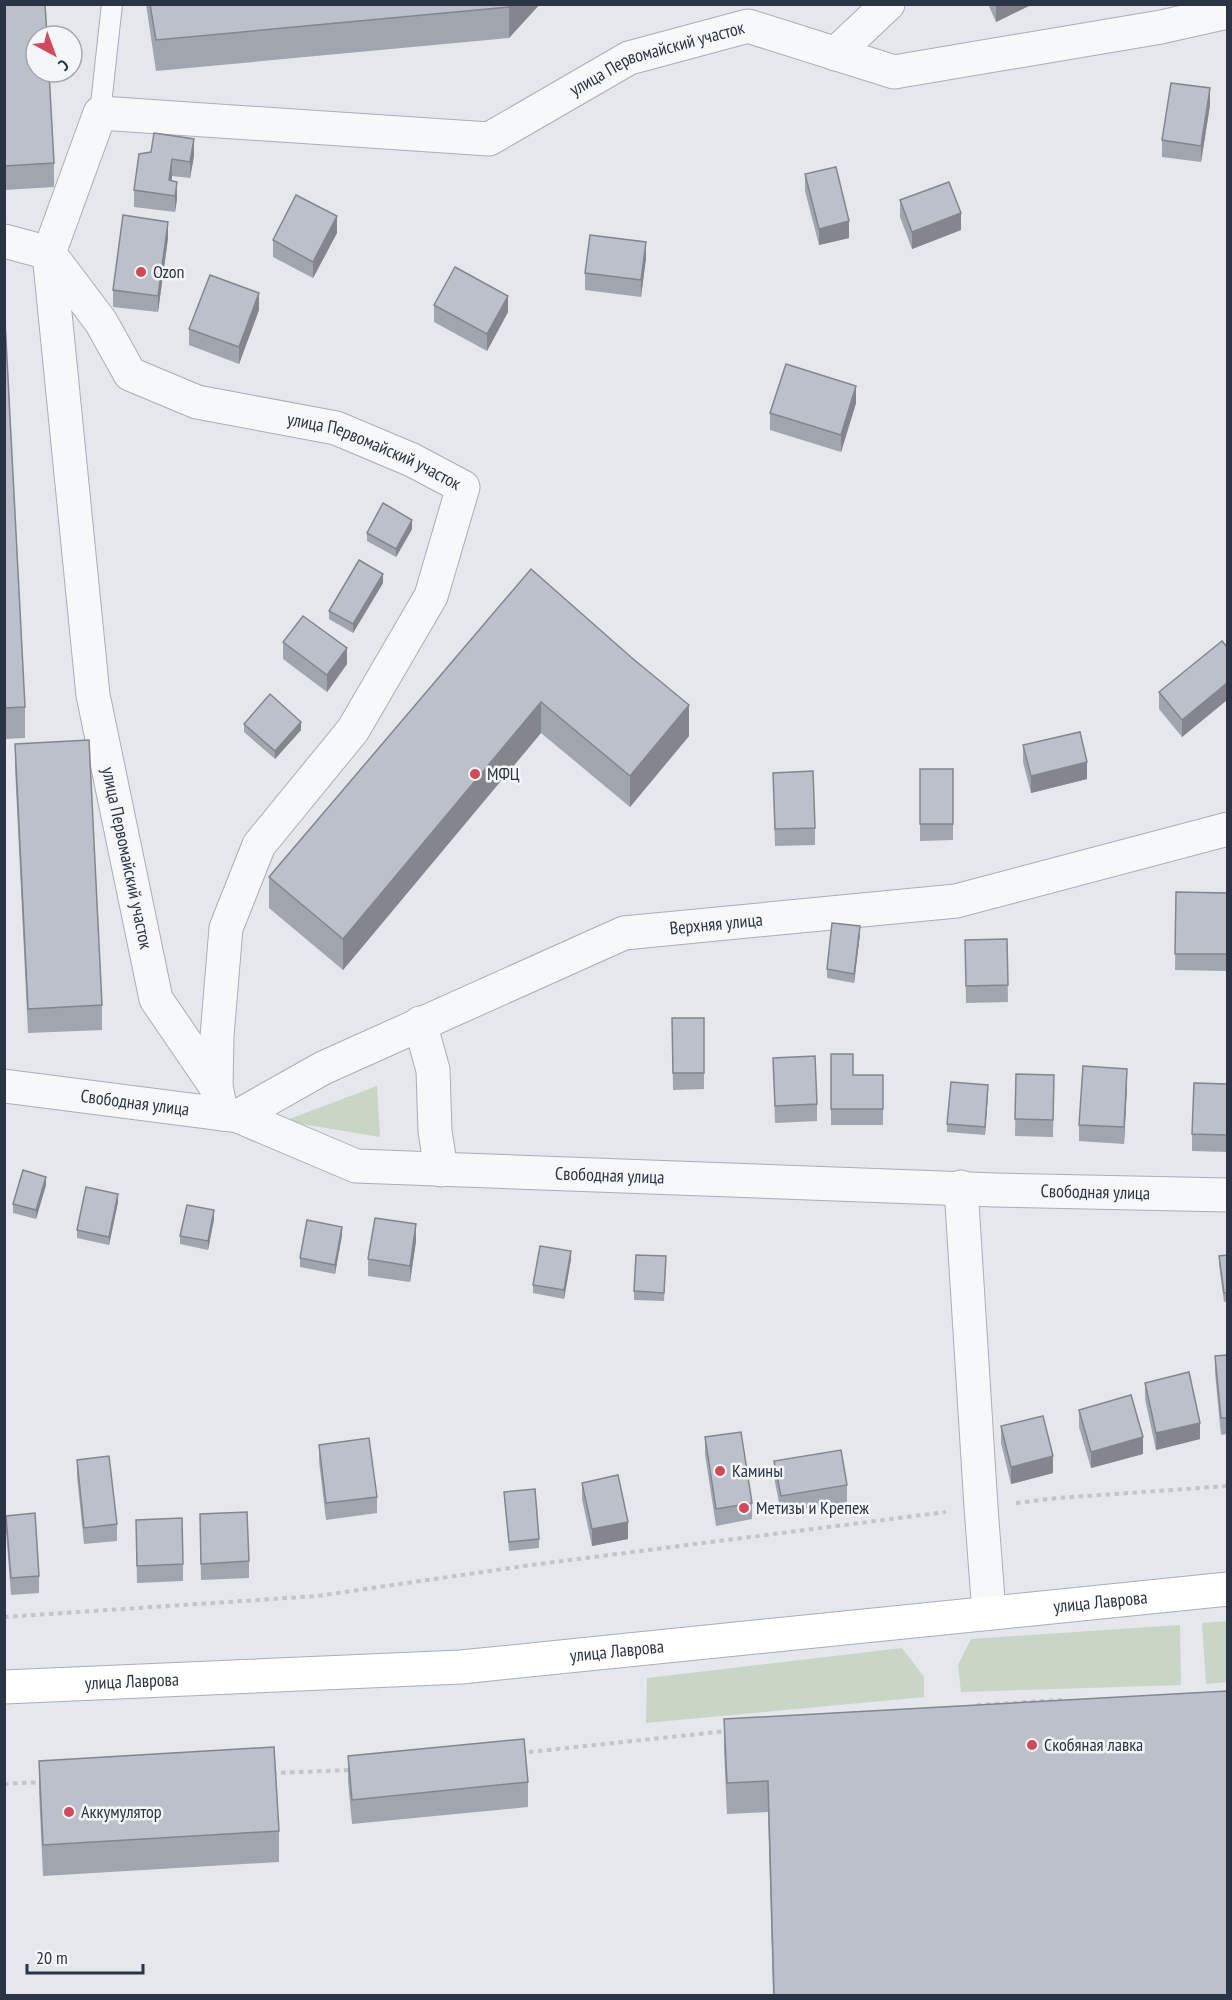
<svg xmlns="http://www.w3.org/2000/svg" width="1232" height="2000" font-family="'PT Sans Narrow',sans-serif">
<style>
.green{fill:#c9d6c5}
.lines{fill:none;stroke-linecap:round;stroke-linejoin:round}
.lane-casing{stroke:#a9aeb7;stroke-width:22}
.street-casing{stroke:#a9aeb7;stroke-width:35}
.secondary-casing{stroke:#a9aeb7;stroke-width:35}
.path{stroke:#c2c5cb;stroke-width:4;stroke-dasharray:4.5 4.5;stroke-linecap:butt}
.lane{stroke:#f7f8fa;stroke-width:20}
.street{stroke:#f7f8fa;stroke-width:33}
.secondary{stroke:#fff;stroke-width:33}
.wall{fill:#a1a5ae}
.shaded-wall{fill:#83868d}
.building{fill:#bbc0ca;stroke:#83868d;stroke-width:1.5}
.poi-dot{fill:#d1495b;stroke:#f4f6f9;stroke-width:2}
.labels{text-anchor:middle;stroke-width:5;stroke-linejoin:round;paint-order:stroke}
.street-label{font-size:18px;fill:#2b3445;stroke:#f4f6f9}
.poi-label{font-size:18px;fill:#2b3445;stroke:#f4f6f9;text-anchor:start}
</style>
<rect width="100%" height="100%" fill="#e4e7ec"/>
<g class="green">
<path d="M377,1086L380,1137L284,1121Z"/>
<path d="M1227,1621V1682L1206,1684L1202,1623Z"/>
<path d="M1180,1625L1181,1685L961,1692L958,1665L971,1639Z"/>
<path d="M902,1648L924,1677V1697L646,1723L647,1678Z"/>
</g>
<g class="lines">
<g class="lane-casing">
<path id="lane" d="M100,113L112,4"/>
</g>
<g class="street-casing">
<g id="street">
<path d="M835,54L888,4"/>
<path id="s1" d="M4,241L49,253L101,322L130,374L197,402L336,428L412,460L463,487L431,596L353,730L259,845L226,928L217,1036L216,1087L222,1114"/>
<path d="M420,1023L433,1070L435,1131L441,1170"/>
<path id="s2" d="M4,1086L238,1116L356,1166L995,1190L1228,1195"/>
<path id="s3" d="M216,1087L156,999L93,695L49,253L100,113L489,139L629,58L748,26L894,72L1161,27L1228,12"/>
<path id="s4" d="M238,1116L323,1068L624,933L956,901L1228,829"/>
<path d="M961,1187L981,1507L989,1613"/>
</g>
</g>
<g class="secondary-casing">
<g id="secondary">
<path id="s5" d="M4,1687L461,1667L1228,1589"/>
</g>
</g>
<g class="path">
<path d="M1016,1503L1058,1498L1228,1486"/>
<path d="M4,1617L317,1596L531,1565L946,1512"/>
<path d="M977,1705L1062,1700"/>
<path d="M520,1753L727,1731"/>
<path d="M272,1773L351,1770"/>
<path d="M4,1784L43,1782"/>
</g>
<use href="#lane" class="lane"/>
<use href="#street" class="street"/>
<use href="#secondary" class="secondary"/>
</g>
<g class="wall">
<path d="M4,4L54,163V187L4,190Z"/>
<path d="M146,4H540L509,38L156,71Z"/>
<path d="M988,4H1033L996,22Z"/>
<path d="M1210,105L1201,162L1162,157V140Z"/>
<path d="M139,154L194,156L190,178L172,176V181L177,199L175,212L134,207V190Z"/>
<path d="M805,174L849,238L819,245L805,191Z"/>
<path d="M900,200L961,230L912,249L900,217Z"/>
<path d="M337,233L313,278L273,257V240Z"/>
<path d="M168,238L158,312L113,307V290Z"/>
<path d="M646,258L641,297L585,290V273Z"/>
<path d="M4,301L25,707V738L4,739Z"/>
<path d="M434,305L508,312L487,351L434,322Z"/>
<path d="M259,310L239,364L189,345V329Z"/>
<path d="M856,403L841,452L770,430V413Z"/>
<path d="M412,529L396,557L367,541V533Z"/>
<path d="M531,569L689,736L630,807L541,733L343,970L269,908V877Z"/>
<path d="M383,583L353,633L329,619V611Z"/>
<path d="M283,642L347,664L327,692L283,659Z"/>
<path d="M1227,647V700L1182,737L1159,709V692Z"/>
<path d="M244,724L301,730L275,759L244,732Z"/>
<path d="M15,744L102,1005V1030L28,1033L15,768Z"/>
<path d="M1023,745L1087,779L1031,793L1023,762Z"/>
<path d="M920,769H953V840L920,841Z"/>
<path d="M773,773L815,828V845L775,846Z"/>
<path d="M1176,892L1227,893V971L1175,970Z"/>
<path d="M860,934L854,983L827,978V969Z"/>
<path d="M1007,939L1008,1002L966,1003L965,940Z"/>
<path d="M672,1018H704V1089L673,1090Z"/>
<path d="M831,1054L853,1075H883V1125H831Z"/>
<path d="M773,1058L817,1104V1121L775,1123Z"/>
<path d="M1016,1074L1054,1075L1053,1137L1015,1136Z"/>
<path d="M1227,1084V1152L1192,1151V1134Z"/>
<path d="M1127,1086L1124,1144L1079,1141V1125Z"/>
<path d="M988,1093L985,1135L947,1132V1124Z"/>
<path d="M46,1185L36,1219L13,1213V1204Z"/>
<path d="M118,1202L109,1245L77,1238V1230Z"/>
<path d="M214,1219L208,1250L180,1244V1236Z"/>
<path d="M342,1235L335,1274L300,1267V1258Z"/>
<path d="M416,1241L410,1282L368,1276V1259Z"/>
<path d="M1227,1255V1301L1224,1302L1219,1264V1256Z"/>
<path d="M666,1256L664,1301L634,1300V1291Z"/>
<path d="M571,1259L564,1299L533,1293V1285Z"/>
<path d="M1227,1355V1434L1221,1435L1215,1373V1356Z"/>
<path d="M1145,1383L1200,1439L1156,1450L1145,1399Z"/>
<path d="M1079,1410L1143,1454L1091,1468L1079,1427Z"/>
<path d="M1001,1426L1053,1473L1011,1484L1001,1443Z"/>
<path d="M705,1437L752,1503V1519L716,1526L705,1454Z"/>
<path d="M319,1445L377,1497V1513L326,1520L319,1461Z"/>
<path d="M77,1460L117,1524V1541L84,1544L77,1476Z"/>
<path d="M774,1461L847,1485V1502L781,1513L774,1477Z"/>
<path d="M582,1483L628,1539L592,1546L582,1499Z"/>
<path d="M504,1492L539,1539V1548L509,1551Z"/>
<path d="M200,1514L249,1561V1578L201,1580Z"/>
<path d="M6,1516L39,1576V1593L11,1595L6,1532Z"/>
<path d="M136,1520L183,1564V1581L137,1583Z"/>
<path d="M724,1719L1227,1995H773L768,1812L727,1814L724,1750Z"/>
<path d="M348,1756L528,1782V1807L352,1824L348,1781Z"/>
<path d="M39,1761L279,1831V1862L43,1876L39,1792Z"/>
</g>
<g class="shaded-wall">
<path d="M512,4H540L509,38V7Z"/>
<path d="M998,4H1033L996,22V5Z"/>
<path d="M1210,88V105L1201,162V146Z"/>
<path d="M194,139V156L190,178V162Z"/>
<path d="M172,159V176L169,197V180Z"/>
<path d="M177,182V199L175,212V196Z"/>
<path d="M961,213V230L912,249V232Z"/>
<path d="M337,216V233L313,278V262Z"/>
<path d="M849,221V238L819,245V229Z"/>
<path d="M168,222V238L158,312V296Z"/>
<path d="M646,242V258L641,297V280Z"/>
<path d="M259,293V310L239,364V347Z"/>
<path d="M508,296V312L487,351V334Z"/>
<path d="M856,386V403L841,452V435Z"/>
<path d="M412,520V529L396,557V549Z"/>
<path d="M383,574V583L353,633V624Z"/>
<path d="M347,648V664L327,692V675Z"/>
<path d="M1227,683V700L1182,737V720Z"/>
<path d="M541,702V733L343,970V939Z"/>
<path d="M689,705V736L630,807V776Z"/>
<path d="M301,722V730L275,759V751Z"/>
<path d="M1087,762V779L1031,793V776Z"/>
<path d="M860,926V934L854,983V974Z"/>
<path d="M1127,1069V1086L1124,1144V1127Z"/>
<path d="M988,1085V1093L985,1135V1127Z"/>
<path d="M46,1177V1185L36,1219V1210Z"/>
<path d="M118,1194V1202L109,1245V1237Z"/>
<path d="M214,1210V1219L208,1250V1241Z"/>
<path d="M416,1224V1241L410,1282V1266Z"/>
<path d="M342,1227V1235L335,1274V1265Z"/>
<path d="M571,1251V1259L564,1299V1290Z"/>
<path d="M1200,1423V1439L1156,1450V1433Z"/>
<path d="M1143,1437V1454L1091,1468V1452Z"/>
<path d="M1053,1456V1473L1011,1484V1467Z"/>
<path d="M628,1522V1539L592,1546V1529Z"/>
</g>
<g class="building">
<path d="M4,4H45L47,36H36V72H49L54,163L4,166Z"/>
<path d="M150,4H512L509,7L156,40Z"/>
<path d="M1171,83L1210,88L1201,146L1162,140Z"/>
<path d="M154,133L194,139L190,162L172,159L169,180L177,182L175,196L134,190L139,154L151,152Z"/>
<path d="M836,167L849,221L819,229L805,174Z"/>
<path d="M949,182L961,213L912,232L900,200Z"/>
<path d="M296,195L337,216L313,262L273,240Z"/>
<path d="M123,215L168,222L158,296L113,290Z"/>
<path d="M590,235L646,242L641,280L585,273Z"/>
<path d="M455,267L508,296L487,334L434,305Z"/>
<path d="M210,275L259,293L239,347L189,329Z"/>
<path d="M4,301L25,707L4,708Z"/>
<path d="M786,364L856,386L841,435L770,413Z"/>
<path d="M383,503L412,520L396,549L367,533Z"/>
<path d="M359,560L383,574L353,624L329,611Z"/>
<path d="M531,569L632,658L689,705L630,776L541,702L343,939L269,877Z"/>
<path d="M303,616L347,648L327,675L283,642Z"/>
<path d="M1222,641L1227,647V683L1182,720L1159,692Z"/>
<path d="M270,694L301,722L275,751L244,724Z"/>
<path d="M1080,732L1087,762L1031,776L1023,745Z"/>
<path d="M89,740L102,1005L28,1009L15,744Z"/>
<rect x="920" y="769" width="33" height="55"/>
<path d="M813,771L815,828L775,829L773,773Z"/>
<path d="M1176,892L1227,893V954H1175Z"/>
<path d="M832,923L860,926L854,974L827,969Z"/>
<path d="M1007,939L1008,985L966,986L965,940Z"/>
<path d="M672,1018H704V1073H673Z"/>
<path d="M831,1054H853V1075H883V1109H831Z"/>
<path d="M815,1056L817,1104L775,1106L773,1058Z"/>
<path d="M1083,1066L1127,1069L1124,1127L1079,1125Z"/>
<path d="M1016,1074L1054,1075L1053,1120L1015,1119Z"/>
<path d="M951,1082L988,1085L985,1127L947,1124Z"/>
<path d="M1194,1083L1227,1084V1135L1192,1134Z"/>
<path d="M23,1170L46,1177L36,1210L13,1204Z"/>
<path d="M86,1187L118,1194L109,1237L77,1230Z"/>
<path d="M187,1205L214,1210L208,1241L180,1236Z"/>
<path d="M375,1218L416,1224L410,1266L368,1259Z"/>
<path d="M307,1220L342,1227L335,1265L300,1258Z"/>
<path d="M540,1246L571,1251L564,1290L533,1285Z"/>
<path d="M636,1255L666,1256L664,1293L634,1291Z"/>
<path d="M1227,1255V1293H1224L1219,1256Z"/>
<path d="M1227,1355V1418H1221L1215,1356Z"/>
<path d="M1189,1372L1200,1423L1156,1433L1145,1383Z"/>
<path d="M1131,1395L1143,1437L1091,1452L1079,1410Z"/>
<path d="M1043,1416L1053,1456L1011,1467L1001,1426Z"/>
<path d="M741,1432L752,1503L716,1509L705,1437Z"/>
<path d="M369,1438L377,1497L326,1503L319,1445Z"/>
<path d="M841,1450L847,1485L781,1496L774,1461Z"/>
<path d="M109,1456L117,1524L84,1528L77,1460Z"/>
<path d="M618,1475L628,1522L592,1529L582,1483Z"/>
<path d="M535,1489L539,1539L509,1542L504,1492Z"/>
<path d="M247,1512L249,1561L201,1564L200,1514Z"/>
<path d="M35,1513L39,1576L11,1578L6,1516Z"/>
<path d="M182,1518L183,1564L137,1566L136,1520Z"/>
<path d="M1227,1691V1995H774L768,1781L727,1783L724,1719Z"/>
<path d="M524,1739L528,1782L352,1800L348,1756Z"/>
<path d="M274,1747L279,1831L43,1845L39,1761Z"/>
</g>
<g class="poi-dot">
<circle cx="141" cy="272" r="6"/>
<circle cx="475" cy="774" r="6"/>
<circle cx="720" cy="1471" r="6"/>
<circle cx="744" cy="1508" r="6"/>
<circle cx="1032" cy="1745" r="6"/>
<circle cx="69" cy="1812" r="6"/>
</g>
<g class="labels">
<g class="street-label">
<text dy="6" stroke="none"><textPath href="#s3" startOffset="1588">улица Первомайский участок</textPath></text>
<text dy="6" stroke="none"><textPath href="#s1" startOffset="450">улица Первомайский участок</textPath></text>
<text transform="translate(127 858) rotate(78)" y="6">улица Первомайский участок</text>
<text dy="6" stroke="none"><textPath href="#s4" startOffset="520">Верхняя улица</textPath></text>
<text dy="6" stroke="none"><textPath href="#s2" startOffset="132">Свободная улица</textPath></text>
<text dy="6" stroke="none"><textPath href="#s2" startOffset="618">Свободная улица</textPath></text>
<text dy="6" stroke="none"><textPath href="#s2" startOffset="1104">Свободная улица</textPath></text>
<text dy="6" stroke="none"><textPath href="#s5" startOffset="1100">улица Лаврова</textPath></text>
<text dy="6" stroke="none"><textPath href="#s5" startOffset="614">улица Лаврова</textPath></text>
<text dy="6" stroke="none"><textPath href="#s5" startOffset="128">улица Лаврова</textPath></text>
</g>
<g class="poi-label">
<text x="153" y="278">Ozon</text>
<text x="487" y="780">МФЦ</text>
<text x="732" y="1477">Камины</text>
<text x="756" y="1514">Метизы и Крепеж</text>
<text x="1044" y="1751">Скобяная лавка</text>
<text x="81" y="1818">Аккумулятор</text>
</g>
</g>
<rect width="1232" height="2000" fill="none" stroke="#2b3445" stroke-width="12"/>
<g transform="translate(54 54) rotate(139)"><circle r="28" fill="#f4f6f9" stroke="#a4a8b1" stroke-width="1.5"/>
<path d="M0-4.5L10 22L0 15L-10 22Z" fill="#d1495b"/>
<text y="-9" font-size="16" font-weight="bold" text-anchor="middle" fill="#2b3445">С</text>
</g>
<path d="M27 1964v9h116v-9" fill="none" stroke="#2b3445" stroke-width="3"/>
<text x="36" y="1964" font-size="18" fill="#2b3445" stroke="#f4f6f9" stroke-width="4.5" paint-order="stroke">20 m</text>
</svg>
